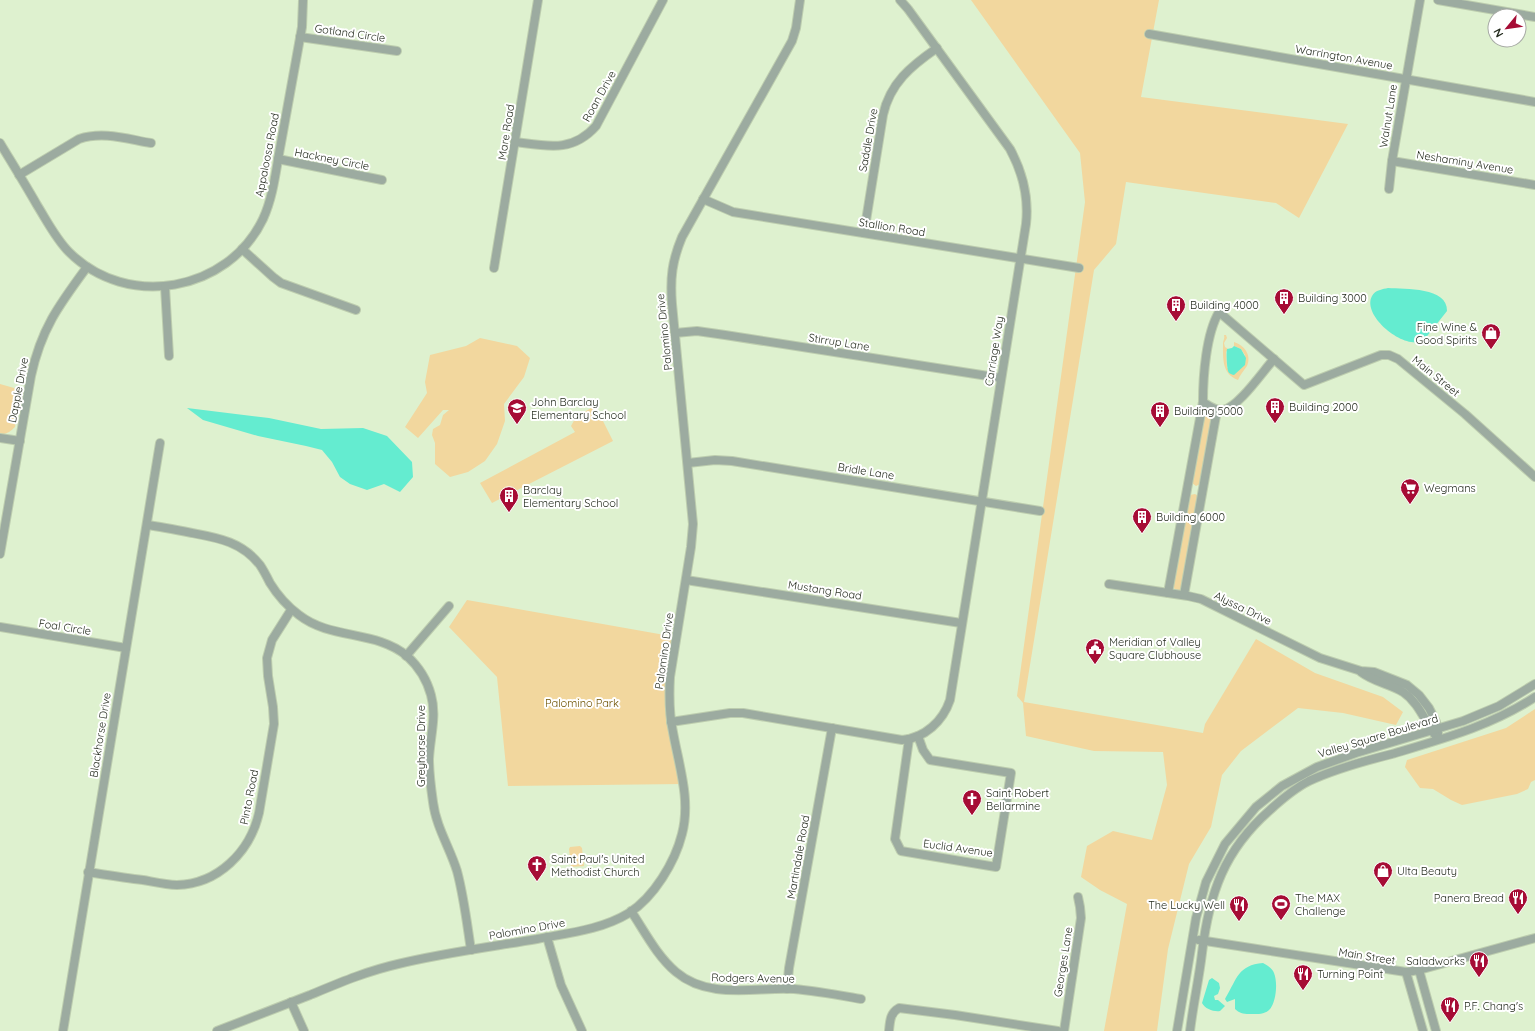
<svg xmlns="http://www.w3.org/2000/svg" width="1535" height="1031" font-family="Quicksand,sans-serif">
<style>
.green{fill:#f2d79e}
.water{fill:#64ecd0}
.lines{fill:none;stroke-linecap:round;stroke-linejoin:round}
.street-casing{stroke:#bdcdaf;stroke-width:10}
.street{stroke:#9caba0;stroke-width:8}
.labels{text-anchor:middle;stroke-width:4;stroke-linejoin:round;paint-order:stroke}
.street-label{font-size:11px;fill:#242b1e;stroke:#fff}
.poi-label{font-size:11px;fill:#242b1e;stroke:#fff;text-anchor:start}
.park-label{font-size:11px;fill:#6e5200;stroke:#fff}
</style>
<rect width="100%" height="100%" fill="#def1cf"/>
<g class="green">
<path d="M971,0H1159L1141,97L1348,124L1299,218L1276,203L1126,182L1116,244L1094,270L1024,702L1203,733L1205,724L1256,639L1315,673L1383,697L1403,712L1396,725L1343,713L1298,708L1241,751L1222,775L1211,827L1189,864L1168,949L1157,1031H1104L1127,904L1100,890L1081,877L1087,846L1113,831L1152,840L1167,785L1163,752L1094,751L1026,736L1023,703L1017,696L1085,202L1080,153Z"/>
<path d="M1224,335H1226L1227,338L1224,343L1225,347L1228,349L1226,352L1227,368L1238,370L1243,366L1245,355L1241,349L1234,346V342C1244,345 1252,355 1247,366C1244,370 1240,375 1238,380C1222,374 1223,359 1223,344C1223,340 1225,339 1224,335Z"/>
<path d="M480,338L517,346L530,358L524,377L504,404L505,421L497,444L485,461L468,472L450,477L435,464V443L432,435L433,429L440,425L443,415L449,410H443L418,438L405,427L427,393L425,382L430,355L466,346Z"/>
<path d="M0,384L21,390L15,427C11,431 6,435 0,434Z"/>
<path d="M591,408L598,411L613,441L492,503L480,483L575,432L571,426L576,417Z"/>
<path d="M1209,411L1213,415L1200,484L1196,486L1192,483L1205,412Z"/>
<path d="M1195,494L1198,496L1182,590H1175L1173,585L1190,495Z"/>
<path d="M467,600L676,637L669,691L683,784L508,786L497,677L449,627Z"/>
<path d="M1535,709V780L1531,782L1528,789L1517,794L1462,805L1451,800L1433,789L1420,788L1405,767L1407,760L1506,728Z"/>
<path d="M580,846L582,848L584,866L571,867L569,849L570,847Z"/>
</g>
<g class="water">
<path d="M1388,288C1405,289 1448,287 1447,311L1424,340C1406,352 1361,316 1372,296C1375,290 1383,289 1388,288Z"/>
<path d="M1234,346L1241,349L1246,358L1245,365L1234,375C1231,374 1229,374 1228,371C1227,367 1226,353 1227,349L1232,348Z"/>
<path d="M187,408L269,418L321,429L363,428L387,436L412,462L413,477L400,492L384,484L367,490L350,484L340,477L332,462L322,450L306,446L258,436L203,420Z"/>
<path d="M1263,963C1268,966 1272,968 1274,973C1278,983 1276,1002 1270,1009C1265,1015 1256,1014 1249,1014C1243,1014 1239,1013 1235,1009V999L1227,1002L1225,999L1226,997C1237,979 1238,965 1263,963Z"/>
<path d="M1212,978L1219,983L1220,988L1218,994L1214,996L1215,1000H1218L1225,1006L1220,1011C1214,1012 1205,1009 1202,1003L1209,980Z"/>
</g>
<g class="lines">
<g class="street-casing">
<g id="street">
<path d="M1438,0L1535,17"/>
<path d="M1149,34L1535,102"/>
<path d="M300,37L397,51"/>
<path d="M515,142C547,146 572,153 596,126L663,0"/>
<path d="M0,143C12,163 25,184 37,205C47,221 56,239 69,252C127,310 228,292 263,219C274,195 276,168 281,143C288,104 295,66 302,27L303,0"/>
<path d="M278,159L382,180"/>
<path d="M1392,161L1535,185"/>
<path d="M19,175L79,139C103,131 127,139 151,143"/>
<path d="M1389,189L1392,161L1420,0"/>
<path d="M703,199L733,212L1079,268"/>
<path d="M864,233L883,115C890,83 911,66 937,48"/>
<path d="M242,249L273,277L281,283L356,310"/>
<path d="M494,268L538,0"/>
<path d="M165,287L169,356"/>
<path d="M675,333L697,331L725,335L1001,378"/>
<path d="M1203,402C1209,406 1215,411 1223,410C1238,408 1263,371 1274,359"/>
<path d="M0,438L20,441"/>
<path d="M688,463L715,460L732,461L1040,511"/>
<path d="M147,525C162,527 177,530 192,533C219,538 242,542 260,565C264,571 267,577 270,583C278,596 287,606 299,615C331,640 376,630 407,656C418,666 427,680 431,695C437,716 430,737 429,759C429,773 431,788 433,802C436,827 450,848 457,871C464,897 467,924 471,950"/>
<path d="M0,554L31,376C41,329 59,305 87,267"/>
<path d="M686,580L961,623"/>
<path d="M1109,584L1188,596L1201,599L1320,658L1361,671L1374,672L1407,685L1419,695L1429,708L1436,722L1438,733"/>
<path d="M1168,593L1203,402C1203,376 1206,334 1219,312L1304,385L1381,355H1389L1398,359L1465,414L1535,477"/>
<path d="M1184,595L1217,410"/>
<path d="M0,627L126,648"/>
<path d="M406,656L449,606"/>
<path d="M1361,672C1374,682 1390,684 1403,692C1419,703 1424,720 1435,735"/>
<path d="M671,722L730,713H743L902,740C925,738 943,721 950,700L1026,224C1029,197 1023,173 1010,149L908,9L900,0"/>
<path d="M909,739L895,839L901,851L996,867L1011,773L930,760L923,750L918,736"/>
<path d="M88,872C107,875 125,878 143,880C154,882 166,885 177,885C218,884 250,852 259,813L274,724L273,707L268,676L267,658L272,640L291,610"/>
<path d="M631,911C645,932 657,956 676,972C709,1000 755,987 794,989C817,991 838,995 861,999"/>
<path d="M547,937L561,985L582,1031"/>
<path d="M1199,940L1406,972L1419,970L1535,938"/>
<path d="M1419,970L1436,1031"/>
<path d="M1406,972L1423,1031"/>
<path d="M787,989L789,968L832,728"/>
<path d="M291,1002L304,1031"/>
<path d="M63,1031L160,443"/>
<path d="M217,1031C248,1019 279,1007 310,995C339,983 367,971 398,964C443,953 490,947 537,939C568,933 601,930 629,913C654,897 675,862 682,834C691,800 679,766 673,732C669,714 669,696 670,677L691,547L693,524L672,304C670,278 672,261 682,237L792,41L796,28L800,0"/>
<path d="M889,1031C890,1021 890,1013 899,1008L955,1015L1058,1031"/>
<path d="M1064,1031L1081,918L1080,907L1078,897"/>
<path d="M1177,1031L1196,918L1206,882L1225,844L1256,807L1282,786L1317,767L1356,753L1463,721L1499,706L1535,684"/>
<path d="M1190,1031C1193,1005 1199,979 1202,953C1209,894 1224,850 1270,810C1282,799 1295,788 1309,781C1335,769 1364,761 1392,754C1442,739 1491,726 1535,697"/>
</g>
</g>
<use href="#street" class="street"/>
</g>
<defs>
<g id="building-pin" transform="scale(1)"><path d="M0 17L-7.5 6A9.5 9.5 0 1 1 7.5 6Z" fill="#a60c35" stroke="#fff"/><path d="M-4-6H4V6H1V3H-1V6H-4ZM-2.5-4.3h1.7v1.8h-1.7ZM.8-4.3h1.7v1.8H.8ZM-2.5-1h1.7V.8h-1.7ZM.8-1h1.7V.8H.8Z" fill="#fff"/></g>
<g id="shop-pin" transform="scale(1)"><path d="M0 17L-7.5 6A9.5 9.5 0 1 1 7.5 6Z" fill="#a60c35" stroke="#fff"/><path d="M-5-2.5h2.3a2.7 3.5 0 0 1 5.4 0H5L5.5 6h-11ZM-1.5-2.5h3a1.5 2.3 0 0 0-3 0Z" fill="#fff"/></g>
<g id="school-pin" transform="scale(1)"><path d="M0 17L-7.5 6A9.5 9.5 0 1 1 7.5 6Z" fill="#a60c35" stroke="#fff"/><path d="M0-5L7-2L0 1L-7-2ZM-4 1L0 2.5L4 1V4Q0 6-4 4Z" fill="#fff"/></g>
<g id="supermarket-pin" transform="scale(1)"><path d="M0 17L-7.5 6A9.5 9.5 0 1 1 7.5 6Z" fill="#a60c35" stroke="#fff"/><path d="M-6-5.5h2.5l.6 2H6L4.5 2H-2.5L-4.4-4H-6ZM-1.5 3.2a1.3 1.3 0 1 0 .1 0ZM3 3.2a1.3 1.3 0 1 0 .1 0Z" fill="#fff"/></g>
<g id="civic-pin" transform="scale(1)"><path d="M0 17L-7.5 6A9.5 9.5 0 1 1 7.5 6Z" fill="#a60c35" stroke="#fff"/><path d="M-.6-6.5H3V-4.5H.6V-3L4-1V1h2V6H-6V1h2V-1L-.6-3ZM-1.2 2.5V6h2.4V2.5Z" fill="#fff"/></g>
<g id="church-pin" transform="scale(1)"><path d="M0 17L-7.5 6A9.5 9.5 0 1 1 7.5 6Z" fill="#a60c35" stroke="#fff"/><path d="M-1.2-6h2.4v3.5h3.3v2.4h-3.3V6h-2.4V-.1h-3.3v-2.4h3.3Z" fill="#fff"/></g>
<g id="restaurant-pin" transform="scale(1)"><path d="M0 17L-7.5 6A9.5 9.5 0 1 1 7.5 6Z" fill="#a60c35" stroke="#fff"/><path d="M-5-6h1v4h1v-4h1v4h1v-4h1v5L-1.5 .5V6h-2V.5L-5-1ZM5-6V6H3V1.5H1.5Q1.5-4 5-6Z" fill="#fff"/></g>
<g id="stadium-pin" transform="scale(1)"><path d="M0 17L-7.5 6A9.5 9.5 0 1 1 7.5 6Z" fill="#a60c35" stroke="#fff"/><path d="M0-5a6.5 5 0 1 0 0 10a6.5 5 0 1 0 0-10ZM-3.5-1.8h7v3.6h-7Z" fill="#fff"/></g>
</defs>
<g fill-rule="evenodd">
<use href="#building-pin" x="1284" y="298"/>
<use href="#building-pin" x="1176" y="305"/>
<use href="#shop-pin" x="1491" y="333"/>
<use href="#building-pin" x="1275" y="407"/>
<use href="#school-pin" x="517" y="408"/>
<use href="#building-pin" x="1160" y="411"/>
<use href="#supermarket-pin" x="1410" y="488"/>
<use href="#building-pin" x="509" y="496"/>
<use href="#building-pin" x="1142" y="517"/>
<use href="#civic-pin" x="1095" y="648"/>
<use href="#church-pin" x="972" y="799"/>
<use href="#church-pin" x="537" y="865"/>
<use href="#shop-pin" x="1383" y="871"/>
<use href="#restaurant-pin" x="1518" y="898"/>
<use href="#stadium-pin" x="1281" y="904"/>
<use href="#restaurant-pin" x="1239" y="905"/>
<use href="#restaurant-pin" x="1479" y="961"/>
<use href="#restaurant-pin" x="1303" y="974"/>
<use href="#restaurant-pin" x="1450" y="1006"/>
</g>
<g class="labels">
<g class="street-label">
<text transform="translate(350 33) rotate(8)" y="4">Gotland Circle</text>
<text transform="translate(1344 57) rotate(10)" y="4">Warrington Avenue</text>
<text transform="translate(599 96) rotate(-61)" y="4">Roan Drive</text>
<text transform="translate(1388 116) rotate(-81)" y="4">Walnut Lane</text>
<text transform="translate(506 132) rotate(-81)" y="4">Mare Road</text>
<text transform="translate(868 140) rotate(-80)" y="4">Saddle Drive</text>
<text transform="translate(267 155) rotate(-79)" y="4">Appaloosa Road</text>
<text transform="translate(332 159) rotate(11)" y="4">Hackney Circle</text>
<text transform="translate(1465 162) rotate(9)" y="4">Neshaminy Avenue</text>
<text transform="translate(892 227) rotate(9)" y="4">Stallion Road</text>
<text transform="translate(664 332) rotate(-96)" y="4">Palomino Drive</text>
<text transform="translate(839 342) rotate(9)" y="4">Stirrup Lane</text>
<text transform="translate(994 351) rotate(-81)" y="4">Carriage Way</text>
<text transform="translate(1436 376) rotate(39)" y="4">Main Street</text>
<text transform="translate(18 390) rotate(-79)" y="4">Dapple Drive</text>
<text transform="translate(866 471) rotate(9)" y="4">Bridle Lane</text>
<text transform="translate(825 590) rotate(9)" y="4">Mustang Road</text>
<text transform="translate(1243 608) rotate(26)" y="4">Alyssa Drive</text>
<text transform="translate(65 627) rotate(9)" y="4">Foal Circle</text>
<text transform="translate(664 651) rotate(-82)" y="4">Palomino Drive</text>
<text transform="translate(100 735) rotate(-81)" y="4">Blackhorse Drive</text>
<text transform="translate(1378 736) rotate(-17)" y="4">Valley Square Boulevard</text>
<text transform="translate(421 746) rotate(-90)" y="4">Greyhorse Drive</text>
<text transform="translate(249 797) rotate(-79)" y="4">Pinto Road</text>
<text transform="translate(958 848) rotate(8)" y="4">Euclid Avenue</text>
<text transform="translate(798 857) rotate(-80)" y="4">Martindale Road</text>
<text transform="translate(527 929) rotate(-10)" y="4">Palomino Drive</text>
<text transform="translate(1367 956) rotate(9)" y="4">Main Street</text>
<text transform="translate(1063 962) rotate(-81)" y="4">Georges Lane</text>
<text transform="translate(753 978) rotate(1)" y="4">Rodgers Avenue</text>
</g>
<g class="poi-label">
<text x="1298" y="302">Building 3000</text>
<text x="1190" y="309">Building 4000</text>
<text x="1477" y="331" text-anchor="end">Fine Wine &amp;<tspan x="1477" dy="13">Good Spirits</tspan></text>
<text x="531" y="406">John Barclay<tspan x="531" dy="13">Elementary School</tspan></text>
<text x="1289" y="411">Building 2000</text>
<text x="1174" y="415">Building 5000</text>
<text x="1424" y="492">Wegmans</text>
<text x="523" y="494">Barclay<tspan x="523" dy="13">Elementary School</tspan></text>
<text x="1156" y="521">Building 6000</text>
<text x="1109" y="646">Meridian of Valley<tspan x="1109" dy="13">Square Clubhouse</tspan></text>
<text x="986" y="797">Saint Robert<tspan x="986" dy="13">Bellarmine</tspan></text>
<text x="551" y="863">Saint Paul's United<tspan x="551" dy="13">Methodist Church</tspan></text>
<text x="1397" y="875">Ulta Beauty</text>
<text x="1295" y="902">The MAX<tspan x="1295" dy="13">Challenge</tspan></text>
<text x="1504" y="902" text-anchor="end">Panera Bread</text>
<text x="1225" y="909" text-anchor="end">The Lucky Well</text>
<text x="1465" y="965" text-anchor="end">Saladworks</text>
<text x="1317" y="978">Turning Point</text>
<text x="1464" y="1010">P.F. Chang's</text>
</g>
<g class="park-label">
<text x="582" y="707">Palomino Park</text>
</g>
</g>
<g transform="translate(1507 28) rotate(241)"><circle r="19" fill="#ffffff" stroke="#a7aaa5"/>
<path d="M0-3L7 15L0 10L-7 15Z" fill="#a60c35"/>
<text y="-6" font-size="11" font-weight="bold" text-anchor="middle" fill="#242b1e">N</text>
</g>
</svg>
